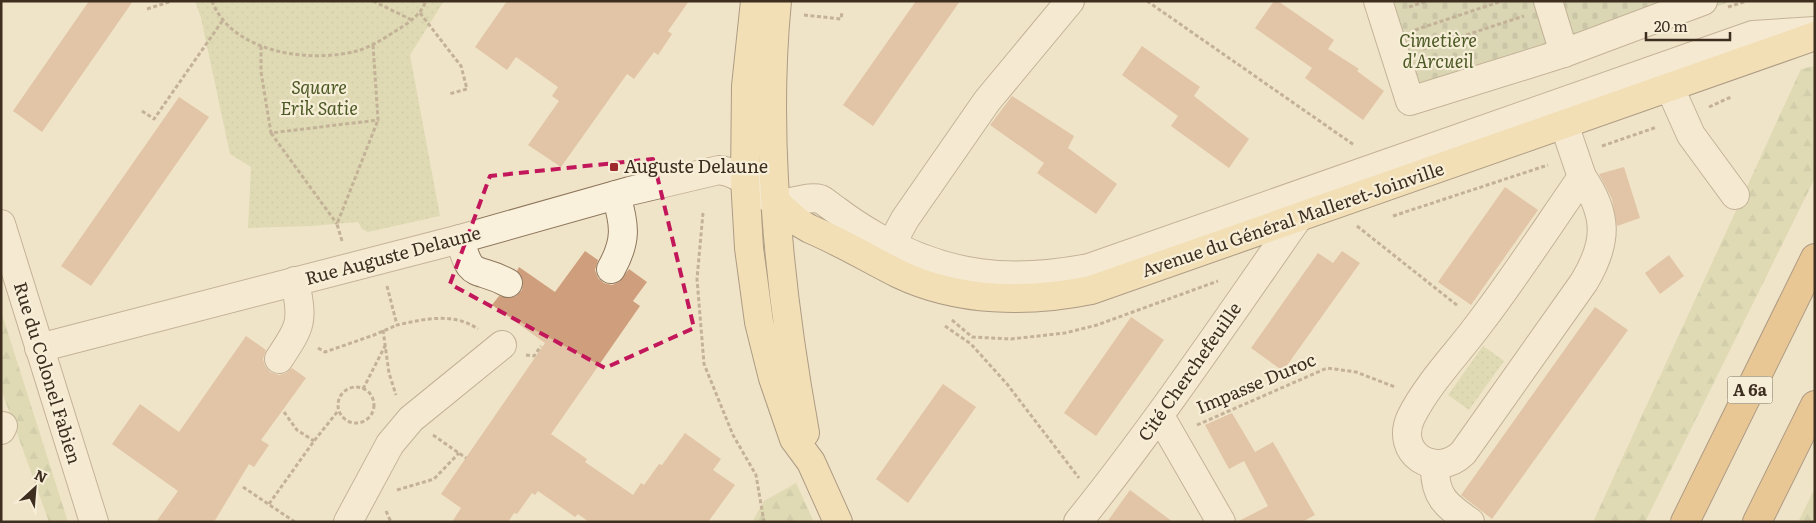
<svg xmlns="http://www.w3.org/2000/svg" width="1816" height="523" font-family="Literata,serif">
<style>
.forest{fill:url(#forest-firs)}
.cemetery{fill:url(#cemetery-stones)}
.park{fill:url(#park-dots)}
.building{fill:#cf9f7d}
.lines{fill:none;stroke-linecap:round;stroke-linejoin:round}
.minor-casing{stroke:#8d765c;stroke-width:30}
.major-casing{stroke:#5b4430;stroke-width:30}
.highway-casing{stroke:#5b4430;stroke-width:30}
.path{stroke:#8d765c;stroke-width:3;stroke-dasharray:4 2.5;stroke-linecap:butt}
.minor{stroke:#faf1dc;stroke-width:28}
.major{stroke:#f3d9a0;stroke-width:28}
.highway{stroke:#e0a458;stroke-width:28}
.marked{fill:none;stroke:#c2185b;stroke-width:4;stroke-dasharray:10 6;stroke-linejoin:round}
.poi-dot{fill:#9e2a2b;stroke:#f7eed8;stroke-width:2}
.labels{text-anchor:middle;stroke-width:4.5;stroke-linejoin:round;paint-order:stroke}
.shield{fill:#f7eed8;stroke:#756857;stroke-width:1}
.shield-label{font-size:16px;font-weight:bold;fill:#3d2e20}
.park-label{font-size:18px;font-style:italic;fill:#4d5a26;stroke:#f7eed8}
.poi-label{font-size:18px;fill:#3d2e20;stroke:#f7eed8;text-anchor:start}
.street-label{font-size:18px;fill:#3d2e20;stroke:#f7eed8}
</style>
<defs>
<pattern id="forest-firs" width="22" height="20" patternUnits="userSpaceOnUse" patternTransform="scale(1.25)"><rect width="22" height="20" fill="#c9cf9b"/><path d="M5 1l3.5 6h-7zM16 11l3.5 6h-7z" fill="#aeb285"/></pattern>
<pattern id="cemetery-stones" width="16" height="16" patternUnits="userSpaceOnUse" patternTransform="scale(1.25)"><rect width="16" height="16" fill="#bfc49a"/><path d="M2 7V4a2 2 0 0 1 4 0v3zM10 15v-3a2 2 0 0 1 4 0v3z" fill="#9ca07d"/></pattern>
<pattern id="park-dots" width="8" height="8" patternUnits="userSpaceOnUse" patternTransform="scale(1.25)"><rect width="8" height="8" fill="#c9cf9b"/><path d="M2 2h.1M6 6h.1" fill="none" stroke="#aeb285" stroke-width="1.8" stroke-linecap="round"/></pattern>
</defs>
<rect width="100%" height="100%" fill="#f0e4c8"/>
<g class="forest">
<path d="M1815,66V178L1645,522H1593L1801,69Z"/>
<path d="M1,311L68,522H49L1,389Z"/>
<path d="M796,483L814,522H752L764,501Z"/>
<path d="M1815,488V522H1798Z"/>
</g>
<path class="cemetery" d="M1368,1H1732L1404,116Z"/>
<g class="park">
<path d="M195,1H444L410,55L440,216L368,232L362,229L358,222L312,226L248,228L251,167L230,154L201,18Z"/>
<path d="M1483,346L1504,361L1469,410L1448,395Z"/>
</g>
<g class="building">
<path d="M89,1H133L42,132L13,111Z"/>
<path d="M507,1H689L668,31L672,34L658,55L654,52L634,79L627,74L561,167L528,145L559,101L552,96L558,87L516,57L507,70L475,47Z"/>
<path d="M916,1H960L873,126L843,105Z"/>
<path d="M1274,1H1278L1334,40L1328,49L1359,69L1357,71L1384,91L1363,120L1305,78L1312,68L1255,28Z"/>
<path d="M1142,46L1200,87L1194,96L1249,139L1229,168L1171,126L1178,116L1122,75Z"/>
<path d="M1012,96L1074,136L1068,148L1117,184L1096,214L1037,173L1044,163L990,125Z"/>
<path d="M179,97L209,117L91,286L61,266Z"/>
<path d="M1624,167L1640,218L1617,226L1612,199L1599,174Z"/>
<path d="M1505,187L1538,210L1471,305L1438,282Z"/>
<path d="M585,251L598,260L595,270L598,278L604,283L612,285L619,282L629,269L647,282L633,301L640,306L551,434L587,459L585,462L633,495L641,483L644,485L659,464L662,465L685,433L721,459L713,470L735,485L708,522H589L578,514L575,517L538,491L535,495L532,493L517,514L514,513L508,522H452L461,508L441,494L545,343L492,305L499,296L510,298L516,296L522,290L523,281L517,271L519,267L555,292Z"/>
<path d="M1342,251L1360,263L1283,371L1251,348L1318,253L1333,263Z"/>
<path d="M1669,255L1684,276L1660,294L1645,273Z"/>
<path d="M1595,307L1628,330L1492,519L1461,495Z"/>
<path d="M1131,317L1164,340L1096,436L1064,413Z"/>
<path d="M246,336L266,350L263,359L265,366L270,372L279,375L286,373L292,368L306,378L261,440L269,445L254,467L249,464L214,522H156L178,491L112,444L140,404L179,432Z"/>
<path d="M943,384L976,407L908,503L876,479Z"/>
<path d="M1232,413L1255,452L1273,442L1315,515L1302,522H1237L1268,506L1244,461L1229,469L1205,425Z"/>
<path d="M1130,490L1173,522H1107Z"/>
</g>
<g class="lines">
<g class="minor-casing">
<g id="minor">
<path d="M1378,1L1410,101L1564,53L1703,1"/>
<path d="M1548,1L1564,53"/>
<path d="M1670,88L1691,135L1735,195"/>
<path d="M1564,124L1582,177"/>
<path d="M1582,177C1608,215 1608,242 1584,282L1463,453C1435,480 1394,453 1411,417C1428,383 1457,354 1479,324C1515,277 1548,226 1582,177Z"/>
<path d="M1,224L94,522"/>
<path d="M460,239C471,282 475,265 508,283"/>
<path d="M891,245L905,219L987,101L1070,1"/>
<path d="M611,269C627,241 625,225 616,195"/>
<path d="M39,348L460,239L630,191L719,170C743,173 754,191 775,201C787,207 807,195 820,199C825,201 831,207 836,210C849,220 863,229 877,237C948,277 1010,283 1089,268L1753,35L1815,31"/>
<path d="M279,359C302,324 303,322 295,281"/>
<path d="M1160,416L1221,522"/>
<path d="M1,430L3,426"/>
<path d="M1435,465C1434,497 1446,505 1470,522"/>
<path d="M348,522L390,444L411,419L502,345"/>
<path d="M1078,522C1156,425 1226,321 1298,218"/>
</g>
</g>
<g class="major-casing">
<g id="major">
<path d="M755,1L746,86L745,179L749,248L759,322L773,378L794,439L811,462L838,522"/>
<path d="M777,1C763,142 780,295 805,433"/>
<path d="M776,202L798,222L810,229C841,242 869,259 899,274C958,302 1028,303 1091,290L1815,36"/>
</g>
</g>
<g class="highway-casing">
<g id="highway">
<path d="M1685,522L1815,258"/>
<path d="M1757,522L1815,405"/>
</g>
</g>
<g class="path">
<path d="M212,1C232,54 313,64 360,50C372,46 383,39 394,32C407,24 420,16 426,1"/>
<path d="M373,1L412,20"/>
<path d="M1147,1L1354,145"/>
<path d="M1409,7L1427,1"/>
<path d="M1728,7L1747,1"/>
<path d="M147,9L172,1"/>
<path d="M420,13L461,66L467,89L449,94"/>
<path d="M804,15L841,19L842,12"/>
<path d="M1415,30L1502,1"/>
<path d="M261,46V72L271,133L378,120L373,45"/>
<path d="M1423,49L1524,16"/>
<path d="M1709,107L1731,97"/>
<path d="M142,111L154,119L223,20"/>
<path d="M271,133L337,224"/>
<path d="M1602,146L1657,127"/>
<path d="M703,213L697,279L704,364L733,435L756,475L764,522"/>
<path d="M1393,216L1548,165"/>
<path d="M1357,226L1458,306"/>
<path d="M342,241L337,224L378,120"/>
<path d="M387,286L397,325C425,319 453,312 478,329"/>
<path d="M952,320L972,337L1011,339L1065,333L1097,325L1218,281"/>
<path d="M945,326L971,344L1007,384L1079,478"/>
<path d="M383,330L389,373L396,395"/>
<path d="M318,348L325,352L374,335L397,325"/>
<path d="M526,355L534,356L541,346"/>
<circle cx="356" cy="405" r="18"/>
<path d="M363,389L385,346"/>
<path d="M284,412L297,430L314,441"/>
<path d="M1197,425L1327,368L1356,372L1395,387"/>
<path d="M433,435L466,458"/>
<path d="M243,487L295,522"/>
<path d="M397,490L434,479L459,453"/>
<path d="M269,504L314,441L338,411"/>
<path d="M386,511L391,522"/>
</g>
<use href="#minor" class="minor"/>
<use href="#major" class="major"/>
<use href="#highway" class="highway"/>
</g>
<path d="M0 0H1816V523H0ZM653,159L694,328L605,368L450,284L490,176Z" fill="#f0e4c8" fill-opacity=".55" fill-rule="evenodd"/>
<path class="marked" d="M653,159L694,328L605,368L450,284L490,176Z"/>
<rect class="poi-dot" x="609" y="162" width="10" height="10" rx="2.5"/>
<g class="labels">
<rect class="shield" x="1727.5" y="376.5" width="45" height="27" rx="4"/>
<g class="shield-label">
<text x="1750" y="396">A 6a</text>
</g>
<g class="park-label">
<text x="1438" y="47">Cimetière<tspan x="1438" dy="21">d'Arcueil</tspan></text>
<text x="319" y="94">Square<tspan x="319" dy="21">Erik Satie</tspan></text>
</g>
<g class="poi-label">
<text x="624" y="173">Auguste Delaune</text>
</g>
<g class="street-label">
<text transform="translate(1293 220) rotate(-19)" y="6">Avenue du Général Malleret-Joinville</text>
<text transform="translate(393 256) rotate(-15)" y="6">Rue Auguste Delaune</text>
<text transform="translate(1190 372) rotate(-55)" y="6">Cité Cherchefeuille</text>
<text transform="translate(47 373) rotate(73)" y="6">Rue du Colonel Fabien</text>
<text transform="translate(1256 384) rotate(-23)" y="6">Impasse Duroc</text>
</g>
</g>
<rect width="1816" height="523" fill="none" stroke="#3d2e20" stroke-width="5"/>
<g transform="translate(35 488) rotate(26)" stroke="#f7eed8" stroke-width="4" paint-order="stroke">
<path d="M0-4L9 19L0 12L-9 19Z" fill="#3d2e20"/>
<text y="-8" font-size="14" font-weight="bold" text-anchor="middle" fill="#3d2e20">N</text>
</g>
<path d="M1646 32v8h84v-8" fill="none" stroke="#3d2e20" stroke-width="2.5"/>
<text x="1654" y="32" font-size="15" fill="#3d2e20" stroke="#f7eed8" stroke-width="4" paint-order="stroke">20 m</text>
</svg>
